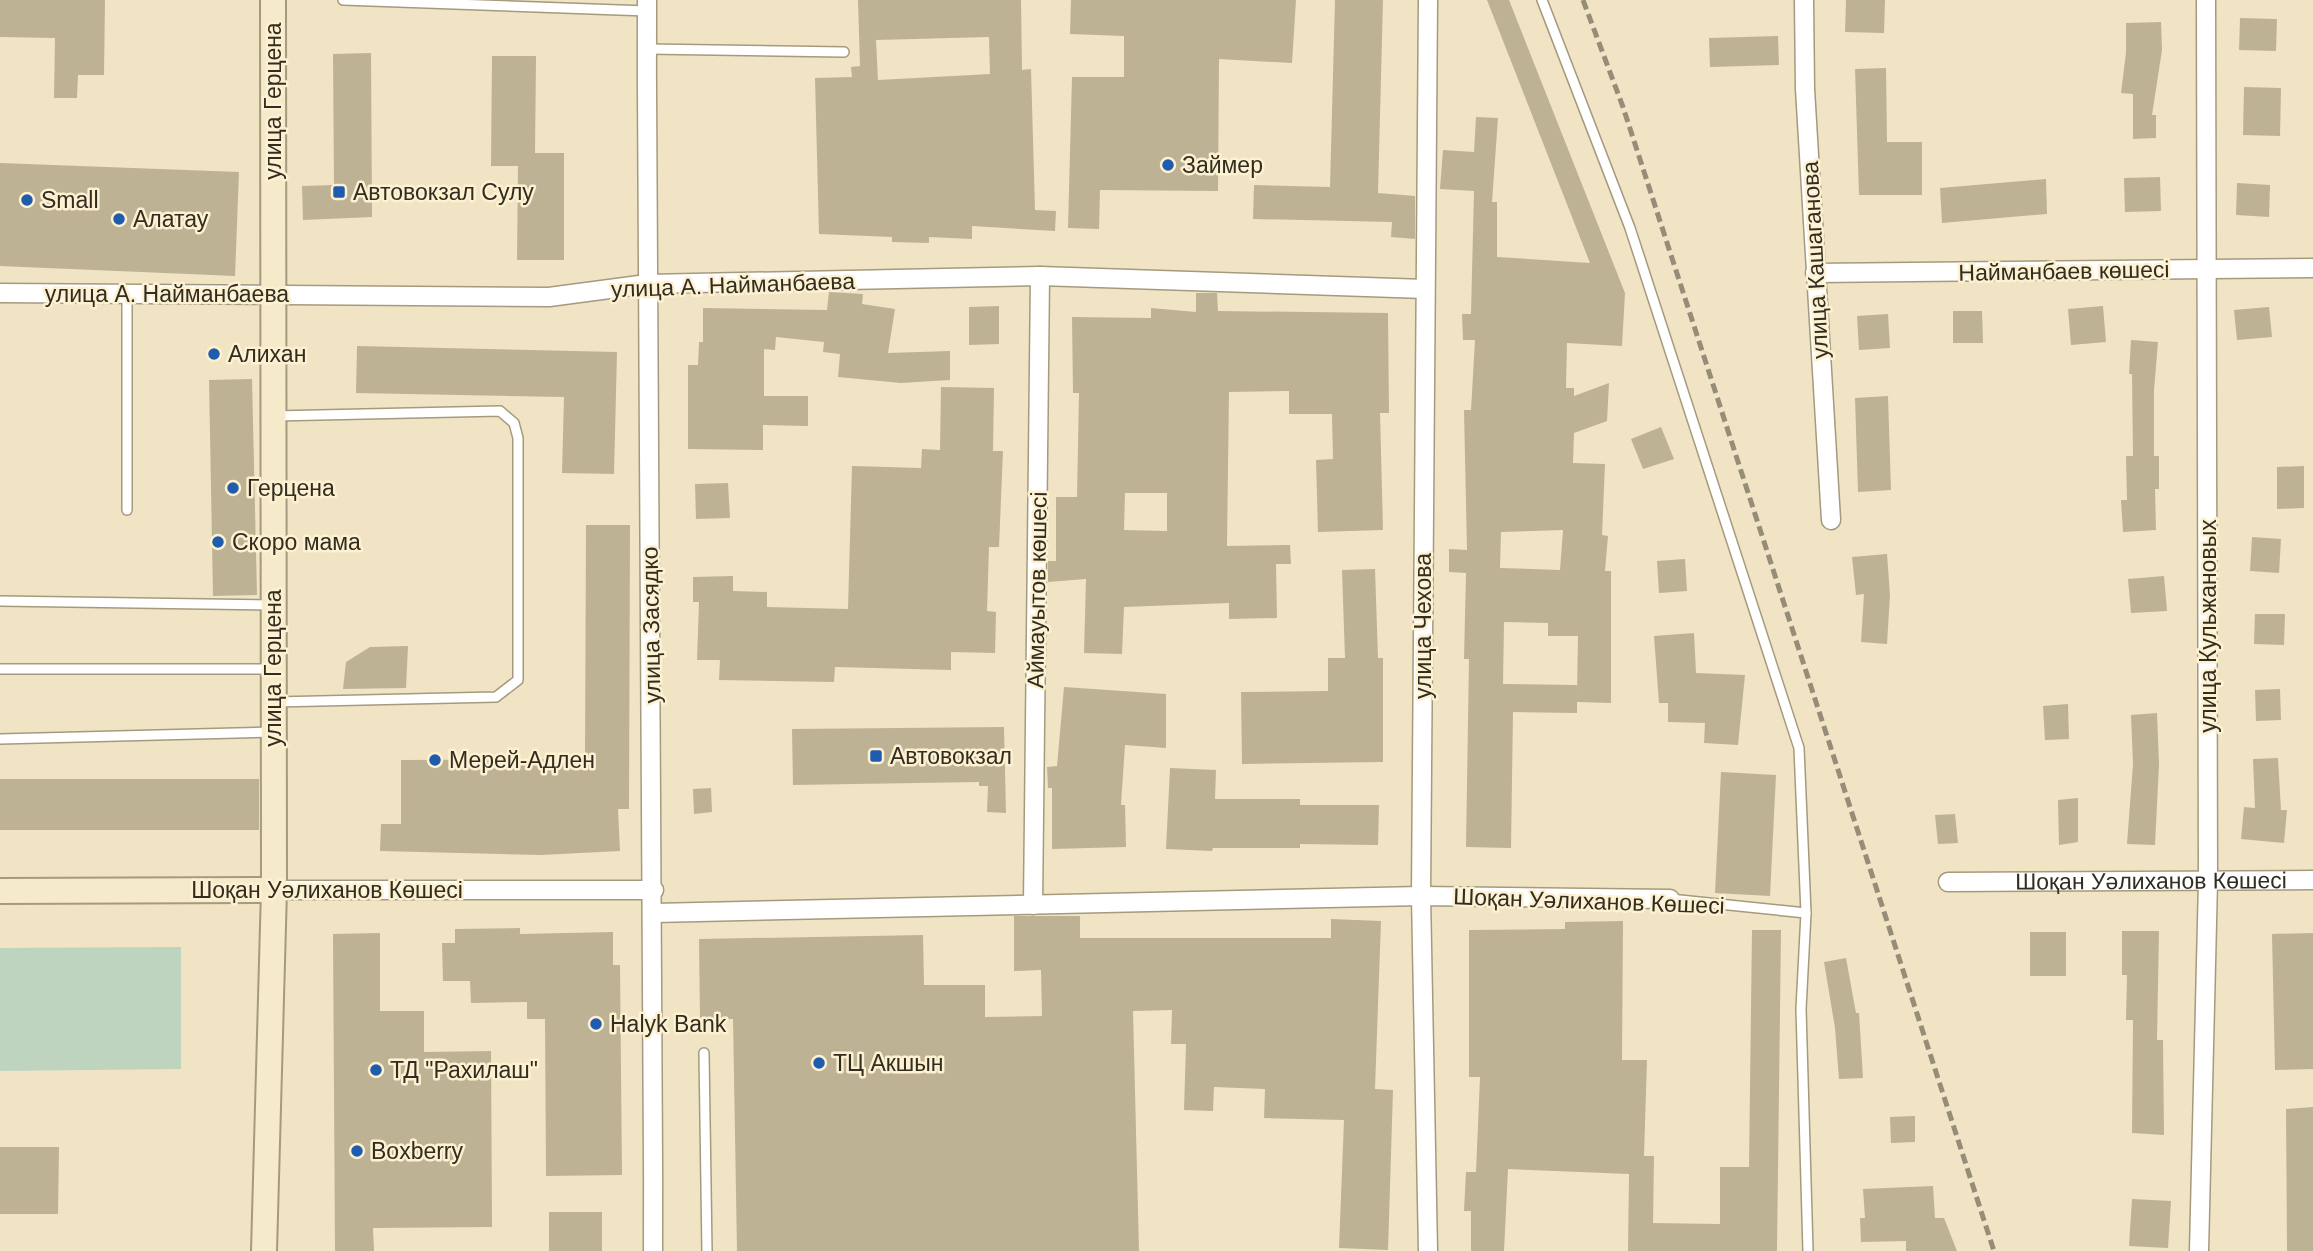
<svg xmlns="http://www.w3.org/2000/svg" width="2313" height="1251" font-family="Helvetica,sans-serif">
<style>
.green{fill:#bed4bf}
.building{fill:#beb295;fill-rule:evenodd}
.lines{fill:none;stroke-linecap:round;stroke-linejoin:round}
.lane-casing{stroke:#a59a7d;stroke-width:12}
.street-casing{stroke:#a59a7d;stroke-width:21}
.secondary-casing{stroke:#a59a7d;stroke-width:28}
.lane{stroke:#fff;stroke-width:9}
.street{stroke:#fff;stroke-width:18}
.secondary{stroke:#f5eaca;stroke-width:24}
.rail{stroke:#958d77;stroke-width:5;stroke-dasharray:10 5;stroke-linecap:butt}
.poi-dot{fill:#205cad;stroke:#fdf1d2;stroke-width:2.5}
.labels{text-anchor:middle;stroke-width:5;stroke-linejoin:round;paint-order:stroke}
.street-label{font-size:23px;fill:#322d21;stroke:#fdf1d2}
.poi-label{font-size:23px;fill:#322d21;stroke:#fdf1d2;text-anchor:start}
</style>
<rect width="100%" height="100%" fill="#f0e4c5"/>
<path class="green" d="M181,947V1069L0,1071V948Z"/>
<g class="building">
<path d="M0,0H105L104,75H78L77,98H54L55,38L0,37Z"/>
<path d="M858,0H1021L1022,70L1031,69L1035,210L1056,211L1055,231L972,226V239L929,237V243L892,242V237L819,234L815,78L852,77L851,67L860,66ZM989,37L990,74L878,80L876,40Z"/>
<path d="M1071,0H1296L1292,63L1219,59L1218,191L1100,190L1099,229L1068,228L1072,77H1124V36L1070,34Z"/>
<path d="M1335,0H1383L1378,193L1415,196V239L1391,237L1392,222L1253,219L1254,185L1330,187Z"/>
<path d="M1487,0H1509L1625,293L1622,346L1567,343L1566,388H1574V396L1609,383L1607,421L1574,433L1573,463L1605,464L1602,535L1608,536L1605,571H1611V703L1577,702V713L1513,712L1511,848L1466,847L1469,659H1464L1466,573L1449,572V549L1467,550L1464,410H1471L1475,340H1463L1462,314H1471L1474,191L1440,189L1443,150L1474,152L1476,117L1498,118L1492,202H1497V257L1590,263ZM1563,530L1560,570L1500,568L1501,532ZM1504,622L1548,623V636H1578L1577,694V685L1503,684Z"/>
<path d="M1846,0H1885L1884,33L1845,32Z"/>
<path d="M2240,18L2277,19L2276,51L2239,50Z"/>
<path d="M2161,22L2162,50L2152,115H2156V138L2133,139V94L2121,93L2126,53V23Z"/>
<path d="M1778,36L1779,65L1710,67L1709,38Z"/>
<path d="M371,53L372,217L303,220L302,186L334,185L333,54Z"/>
<path d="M492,56H536L535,153H564V260H517L518,166H491Z"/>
<path d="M1886,68L1887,142H1922V195H1859L1855,69Z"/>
<path d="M2244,87L2281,88L2280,136L2243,135Z"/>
<path d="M0,163L239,172L235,276L0,266Z"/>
<path d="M2160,177L2161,211L2125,212L2124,178Z"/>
<path d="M2046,179L2047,214L1942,223L1940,188Z"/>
<path d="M2237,183L2270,185L2269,217L2236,215Z"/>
<path d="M829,292L863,294L862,304L895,309L888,353L950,351V380L901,383L838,377L840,354L823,352L824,342L776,337L775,350L764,349V396H808V426L763,425V450L688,449V365H698L699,342H703V308L827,310Z"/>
<path d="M1196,293H1217L1218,311L1388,313L1389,413H1380L1383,530L1318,532L1316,460L1333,459L1332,414H1289V391L1229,392L1227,546L1290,545L1291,564H1276L1277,618L1229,619V603L1124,607L1122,654L1084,653L1086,579L1048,582V561H1056V497H1077L1079,393H1073L1072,317L1151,318V308L1196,312ZM1125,493H1167V531L1124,530Z"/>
<path d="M999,306V344L969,345V307Z"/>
<path d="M2103,306L2106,342L2071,345L2068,309Z"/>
<path d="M2269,307L2272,337L2237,340L2234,310Z"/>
<path d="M1953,311H1982L1983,343H1953Z"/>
<path d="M1888,314L1890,348L1859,350L1857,316Z"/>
<path d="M2131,340L2158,342L2154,390V456H2159V489H2155L2156,530L2123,532L2121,500H2127L2126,456H2133L2132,374H2129Z"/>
<path d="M357,346L617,352L614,474L562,473L564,397L356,393Z"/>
<path d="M252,379L257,595L213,596L209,380Z"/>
<path d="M941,387L994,388L993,451H1003L999,547H989L987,611L996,612L995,653L951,652V670L835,667L834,682L719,680L720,660H697L699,602H693V577L733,576V591L767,592V607L848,609L852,466L921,468L922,449L940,450Z"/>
<path d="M1888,396L1891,490L1858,492L1855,398Z"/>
<path d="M1661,427L1674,459L1643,469L1631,439Z"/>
<path d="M2304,466V508L2277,509V467Z"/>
<path d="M728,483L730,518L696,519L695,484Z"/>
<path d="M586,525H630L629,809H618L620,851L541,855L380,851L381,824H401V760L585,759Z"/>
<path d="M2252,537L2281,539L2279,573L2250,571Z"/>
<path d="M1887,554L1890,595L1887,644L1861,642L1864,594L1856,595L1852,557Z"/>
<path d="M1685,559L1687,591L1659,593L1657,561Z"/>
<path d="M1375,569L1378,658H1383V762L1242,764L1241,692L1328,691V658H1345L1342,570Z"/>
<path d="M2164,576L2167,611L2131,613L2128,579Z"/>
<path d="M2255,614H2285L2284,645L2254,644Z"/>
<path d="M1694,633L1696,673L1745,675L1738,745L1704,743L1705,723L1668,722V703H1659L1654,636Z"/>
<path d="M408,646L406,688L343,689L346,662L370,647Z"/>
<path d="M1064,687L1166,694V748L1125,745L1121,805H1125L1126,847L1052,849V788H1048L1047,767L1057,766Z"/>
<path d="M2280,689L2281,720L2256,721L2255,690Z"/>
<path d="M2068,704L2069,739L2045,740L2043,706Z"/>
<path d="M2157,713L2159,764L2155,845L2127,844L2133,764L2131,715Z"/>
<path d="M1004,727L1006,813L987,812L988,786H979V782L793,785L792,729Z"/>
<path d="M2278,758L2281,810H2287L2284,843L2241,839L2244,807L2255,808L2253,759Z"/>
<path d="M1170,768L1216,770L1215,799H1300V805H1379L1378,845L1300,844V848H1213L1212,851L1166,849Z"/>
<path d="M1721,772L1776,775L1770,896L1715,893Z"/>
<rect x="0" y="779" width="259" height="51"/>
<path d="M711,788L712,812L694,814L693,789Z"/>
<path d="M2078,798V842L2059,845L2058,800Z"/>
<path d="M1955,814L1958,843L1938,844L1935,815Z"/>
<path d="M1014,916H1080V938H1331V919L1381,921L1375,1089L1393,1090L1388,1250L1339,1248L1344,1120L1264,1118L1265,1089L1214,1087L1213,1111L1184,1110L1186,1044H1171L1172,1010L1133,1011L1139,1251H737L733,1019L700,1020L699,939L923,935L924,985H985V1017L1042,1016L1041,970L1014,971Z"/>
<path d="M1623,921L1622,1060H1647L1644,1156H1654L1653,1223L1720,1224V1167H1749L1752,930H1781L1777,1251H1628L1629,1174L1508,1169L1504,1251H1471V1211H1464L1466,1172H1476L1480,1077H1469V930L1565,929V922Z"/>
<path d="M520,928V934L613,932V965H620L622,1175L546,1176L545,1019H527V1002L471,1003L470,981H443L442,943H455V929Z"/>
<path d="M2122,931H2159L2157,1040H2163L2164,1135L2132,1133L2133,1020H2126L2127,975H2122Z"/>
<rect x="2030" y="932" width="36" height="44"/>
<path d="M380,933V1011H424V1052L491,1051L492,1227L373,1228L374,1251H335L333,934Z"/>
<path d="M2313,933V1069L2275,1070L2272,934Z"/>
<path d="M1846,958L1856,1013H1859L1863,1078L1839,1079L1835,1028L1824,962Z"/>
<path d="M2313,1107V1251H2287L2286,1109Z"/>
<path d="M1915,1116V1142L1891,1143L1890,1117Z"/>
<path d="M0,1147H59L58,1214H0Z"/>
<path d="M1933,1186L1935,1218H1944L1957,1251H1906V1241L1861,1242L1860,1218H1865L1863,1189Z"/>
<path d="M2132,1199L2171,1201L2168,1248L2129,1246Z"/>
<rect x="549" y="1212" width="53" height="39"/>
</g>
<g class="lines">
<g class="lane-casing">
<g id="lane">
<path d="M343,0L647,11"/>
<path d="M1542,0L1630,228L1799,748L1806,913"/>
<path d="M647,49L844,52"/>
<path d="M274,416L500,411L514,423L518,438V680L496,697L275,702"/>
<path d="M127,510V294"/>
<path d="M0,601L271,605"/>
<path d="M0,669H271"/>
<path d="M0,739L271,732"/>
<path d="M1670,899L1806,913L1801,1009L1808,1251"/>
<path d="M704,1053L707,1251"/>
</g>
</g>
<g class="street-casing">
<g id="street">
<path d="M647,0C646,417 654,834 653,1251"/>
<path d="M1804,0L1805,89L1831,520"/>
<path d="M1815,273L2313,268"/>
<path d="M0,293L549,297L647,284L1040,276L1425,289"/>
<path id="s1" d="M1948,882L2313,880"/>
<path d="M274,890H654"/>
<path d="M1033,905L1040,276"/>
<path d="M654,913L1421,896L1670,899"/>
<path d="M1428,1251L1421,896L1428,0"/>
<path d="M2199,1251L2208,881L2206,0"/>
</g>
</g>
<g class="secondary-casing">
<g id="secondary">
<path d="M0,891L274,890"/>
<path d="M264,1251L274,890L273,0"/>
</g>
</g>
<use href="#lane" class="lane"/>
<use href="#street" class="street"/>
<use href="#secondary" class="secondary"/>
<path class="rail" d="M1583,0L1623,107L1994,1251"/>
</g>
<g class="poi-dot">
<circle cx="1168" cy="165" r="7"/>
<rect x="332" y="185" width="14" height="14" rx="3.5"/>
<circle cx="27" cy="200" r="7"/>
<circle cx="119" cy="219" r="7"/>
<circle cx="214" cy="354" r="7"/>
<circle cx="233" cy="488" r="7"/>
<circle cx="218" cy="542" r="7"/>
<rect x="869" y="749" width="14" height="14" rx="3.5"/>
<circle cx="435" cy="760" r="7"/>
<circle cx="596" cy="1024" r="7"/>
<circle cx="819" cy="1063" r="7"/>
<circle cx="376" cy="1070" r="7"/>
<circle cx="357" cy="1151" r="7"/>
</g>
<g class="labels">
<g class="street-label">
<text transform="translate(273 101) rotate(-90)" y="8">улица Герцена</text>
<text transform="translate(1815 260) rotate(-93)" y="8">улица Кашаганова</text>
<text transform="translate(2064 271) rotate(-1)" y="8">Найманбаев көшесі</text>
<text transform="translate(733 285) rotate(-2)" y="8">улица А. Найманбаева</text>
<text x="167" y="302">улица А. Найманбаева</text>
<text transform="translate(1037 590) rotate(-89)" y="8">Аймауытов көшесі</text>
<text transform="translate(651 625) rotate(-91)" y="8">улица Засядко</text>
<text transform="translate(1423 626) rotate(-90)" y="8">улица Чехова</text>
<text transform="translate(2208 626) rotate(-90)" y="8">улица Кульжановых</text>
<text transform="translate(273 668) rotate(-90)" y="8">улица Герцена</text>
<text dy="8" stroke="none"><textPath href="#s1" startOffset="203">Шоқан Уәлиханов Көшесі</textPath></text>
<text x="327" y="898">Шоқан Уәлиханов Көшесі</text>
<text transform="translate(1589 901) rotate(2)" y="8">Шоқан Уәлиханов Көшесі</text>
</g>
<g class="poi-label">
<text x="1182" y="173">Займер</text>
<text x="353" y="200">Автовокзал Сулу</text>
<text x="41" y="208">Small</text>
<text x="133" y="227">Алатау</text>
<text x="228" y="362">Алихан</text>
<text x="247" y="496">Герцена</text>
<text x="232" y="550">Скоро мама</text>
<text x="890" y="764">Автовокзал</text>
<text x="449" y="768">Мерей-Адлен</text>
<text x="610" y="1032">Halyk Bank</text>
<text x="833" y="1071">ТЦ Акшын</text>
<text x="390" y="1078">ТД "Рахилаш"</text>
<text x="371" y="1159">Boxberry</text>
</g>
</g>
</svg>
